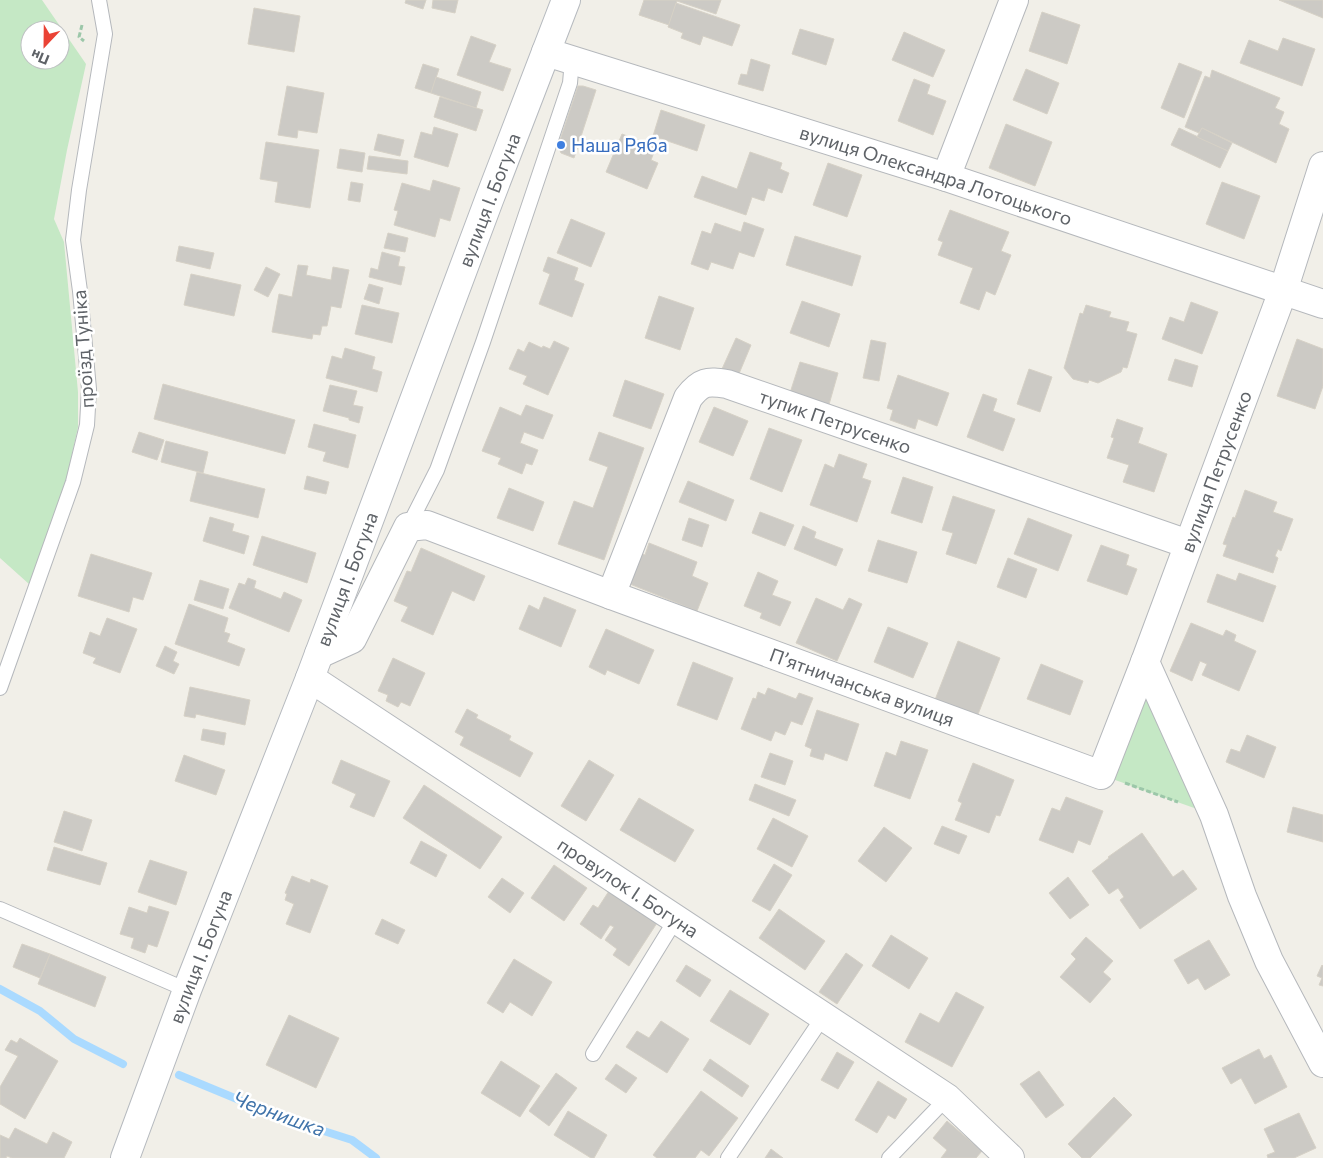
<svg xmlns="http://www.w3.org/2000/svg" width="1323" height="1158" font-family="Commissioner,sans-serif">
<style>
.green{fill:#c5e8c5;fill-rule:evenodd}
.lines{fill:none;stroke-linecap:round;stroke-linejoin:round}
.stream{stroke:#aadaff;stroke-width:8}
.building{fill:#cccac5;stroke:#d6d1c6}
.lane-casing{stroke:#b5b8bc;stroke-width:16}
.street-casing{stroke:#b5b8bc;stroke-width:30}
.secondary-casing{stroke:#b6babf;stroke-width:30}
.path{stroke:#9cc7a9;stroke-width:3;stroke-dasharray:5 2.5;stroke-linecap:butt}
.lane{stroke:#fff;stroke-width:14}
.street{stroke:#fff;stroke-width:28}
.secondary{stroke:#fff;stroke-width:28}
.shop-dot{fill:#3f7fe0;stroke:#fff;stroke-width:2}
.labels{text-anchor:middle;stroke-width:5;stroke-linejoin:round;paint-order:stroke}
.shop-label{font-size:19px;fill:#366cbe;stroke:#fff;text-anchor:start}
.street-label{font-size:19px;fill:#5f6368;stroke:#fff}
.water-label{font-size:20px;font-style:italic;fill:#4174aa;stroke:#fff}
</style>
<rect width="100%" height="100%" fill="#f1efe8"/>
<g class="green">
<path d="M0,0H42L86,64L67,150L54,219L64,242L78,392V427L66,481L29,584L0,558ZM30,30H60V60H30Z"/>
<path d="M1145,662L1214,815L1101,775Z"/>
</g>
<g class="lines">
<g class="stream">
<path d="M0,989L40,1011L74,1039L123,1064"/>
<path d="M179,1075L283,1118L352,1140L376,1158"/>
</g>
</g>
<g class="building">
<path d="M406,0H426L423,9L405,3Z"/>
<path d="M433,0H458L455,13L432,8Z"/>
<path d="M644,0H721L716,14L677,1L669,25L639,15Z"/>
<path d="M1279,0H1323V18Z"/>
<path d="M676,3L740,25L732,46L703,36L700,45L681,38L683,33L668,27Z"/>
<path d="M254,8L300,16L294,52L248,44Z"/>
<path d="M1042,12L1080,25L1067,64L1029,51Z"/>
<path d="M800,29L834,39L826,65L792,54Z"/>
<path d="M904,32L945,50L933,77L892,60Z"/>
<path d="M471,36L496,45L489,62L511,69L503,91L457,75Z"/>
<path d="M1283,38L1315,49L1302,86L1240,63L1249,40L1278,51Z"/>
<path d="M751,59L770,65L763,91L738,84L741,74L747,75Z"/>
<path d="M1179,63L1202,72L1184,118L1161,108Z"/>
<path d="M423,64L439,69L431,93L415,88Z"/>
<path d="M1026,69L1059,83L1047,114L1013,100Z"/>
<path d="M1212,70L1280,98L1275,108L1284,112L1279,124L1289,129L1276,163L1202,128L1199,133L1185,127L1205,76L1210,78Z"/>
<path d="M436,77L481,92L476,108L431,93Z"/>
<path d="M914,79L930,85L927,94L946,101L933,135L898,121Z"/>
<path d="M287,86L324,93L317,133L298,130L297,138L278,135Z"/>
<path d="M578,86H583L596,90L574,158L561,153L558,146Z"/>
<path d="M440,97L483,110L476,131L434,117Z"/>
<path d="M661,110L705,125L697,151L653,136Z"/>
<path d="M1006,124L1052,142L1035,186L989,168Z"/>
<path d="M434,127L458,134L448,167L414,157L421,132L432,135Z"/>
<path d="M1179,128L1228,151L1220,168L1171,145Z"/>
<path d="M1202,128L1232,143L1228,151L1197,137Z"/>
<path d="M378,134L404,140L400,156L374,150Z"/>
<path d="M622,134L656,147L651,160L658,163L647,189L606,172Z"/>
<path d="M266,142L319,150L310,208L275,202L278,182L260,179Z"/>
<path d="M340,149L365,153L362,172L337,168Z"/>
<path d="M750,152L782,163L780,169L789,173L782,193L768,188L764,201L752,197L746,215L694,197L702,176L737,189Z"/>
<path d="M369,156L408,161L407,174L367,169Z"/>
<path d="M828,163L862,175L847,217L813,205Z"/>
<path d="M433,180L460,188L450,221L440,218L435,237L394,225L398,211L394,210L402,183L430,191Z"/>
<path d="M351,182L363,184L360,202L348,200Z"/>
<path d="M1222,182L1260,196L1244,239L1206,224Z"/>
<path d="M950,210L1009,232L1001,251L1011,255L995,295L986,291L979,310L960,303L973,268L938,255L943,242L938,240Z"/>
<path d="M571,219L605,233L591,267L557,253Z"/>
<path d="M744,222L764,229L754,257L739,252L733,269L711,262L708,270L691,264L702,231L711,234L715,223L741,232Z"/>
<path d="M388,233L408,238L405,252L384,248Z"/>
<path d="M795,236L861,256L852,286L786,265Z"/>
<path d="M179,246L214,253L210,269L176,261Z"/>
<path d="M382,252L400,257L398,266L405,267L401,285L369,277L371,268L378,270Z"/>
<path d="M548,257L578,268L574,280L584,284L572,317L539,304L550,274L543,271Z"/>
<path d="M298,265L308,266L306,275L331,280L333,267L349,270L341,308L331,306L327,326H322L320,335L313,334L312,339L272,332L279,294L292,297Z"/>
<path d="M266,267L280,274L268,297L254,290Z"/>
<path d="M191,274L241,285L234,316L184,305Z"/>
<path d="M369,284L383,288L379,304L364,299Z"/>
<path d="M659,296L694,308L680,350L645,338Z"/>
<path d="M802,301L840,314L829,347L790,333Z"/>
<path d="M1191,302L1218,312L1202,354L1162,339L1170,317L1184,322Z"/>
<path d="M362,305L399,313L392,343L355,334Z"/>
<path d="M1086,305L1111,312L1109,317L1129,322L1126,331L1137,334L1127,368L1123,367L1121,372L1098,383L1089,380L1088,383L1073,379L1064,368L1080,313L1083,314Z"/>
<path d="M736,338L751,345L738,376L722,369Z"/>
<path d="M1297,339L1323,349V386L1315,409L1277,396Z"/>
<path d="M871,340L886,343L879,381L863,378Z"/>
<path d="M554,341L569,348L548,395L523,384L527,376L509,369L518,349L524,352L529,342L542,348L543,346L550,349Z"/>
<path d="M345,348L375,357L372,369L382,372L377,392L326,378L332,356L342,359Z"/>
<path d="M1175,359L1198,366L1192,387L1168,380Z"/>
<path d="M800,362L838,373L828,408L789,396Z"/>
<path d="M1029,369L1052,377L1040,412L1017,404Z"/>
<path d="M898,375L949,393L937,426L918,419L915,429L890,420L893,410L887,408Z"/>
<path d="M625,380L664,394L651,429L613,416Z"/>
<path d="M163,384L295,420L285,454L154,419Z"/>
<path d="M330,385L357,391L353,405L363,407L359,423L349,420V418L323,411Z"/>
<path d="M983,394L997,399L993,411L1015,419L1003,451L967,437Z"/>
<path d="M526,405L553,415L543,439L524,432L520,443L538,450L532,465L526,463L522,474L498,464L501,458L482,451L500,407L521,416Z"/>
<path d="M714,407L748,421L733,456L699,442Z"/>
<path d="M1117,419L1143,428L1138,443L1167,454L1154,492L1123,482L1129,465L1107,458L1114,438L1111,437Z"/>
<path d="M314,424L356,435L348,468L323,461L326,452L308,447Z"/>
<path d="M769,428L802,440L782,492L750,479Z"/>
<path d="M139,432L164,440L157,460L132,452Z"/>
<path d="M599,432L644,448L604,560L558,544L574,501L593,508L608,467L589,460Z"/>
<path d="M166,441L208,452L203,473L161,462Z"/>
<path d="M839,454L867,464L862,478L871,481L857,522L810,505L825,464L834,468Z"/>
<path d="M197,472L265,489L258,518L190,501Z"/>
<path d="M307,476L329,482L326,494L304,489Z"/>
<path d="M903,477L933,487L922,523L891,513Z"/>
<path d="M688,481L734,500L726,521L679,502Z"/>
<path d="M509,488L544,502L533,531L497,518Z"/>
<path d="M1245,490L1277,502L1273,512L1293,519L1281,551L1278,549L1275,556L1278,558L1273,573L1223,556L1227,545L1223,544L1233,517L1235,518Z"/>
<path d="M953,496L995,510L976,564L946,554L953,533L942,530Z"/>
<path d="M760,512L794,525L785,546L752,533Z"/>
<path d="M210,517L234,524L232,531L249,536L244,554L203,541Z"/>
<path d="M689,518L709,525L702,547L682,540Z"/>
<path d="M1028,518L1072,535L1058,571L1014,554Z"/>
<path d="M803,526L816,532L814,538L843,549L836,566L794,549Z"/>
<path d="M262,536L316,553L307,583L253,565Z"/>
<path d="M878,540L917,552L907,583L868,571Z"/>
<path d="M649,543L697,562L692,576L708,583L697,611L625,582L638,552L645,555Z"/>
<path d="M1101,545L1129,555L1126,565L1137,569L1127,595L1087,581Z"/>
<path d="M421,548L485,576L474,601L452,591L433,635L401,621L408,607L394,601L407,571L411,572Z"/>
<path d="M91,554L152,573L143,600L133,597L129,612L78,596Z"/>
<path d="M1008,558L1037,569L1026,598L997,587Z"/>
<path d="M758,572L778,581L772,595L791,602L780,626L760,618L762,613L744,606Z"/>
<path d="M1239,573L1276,586L1263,622L1207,602L1217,574L1236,581Z"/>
<path d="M248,578L256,581L254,588L281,599L284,592L302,600L289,632L229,608L239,583L245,585Z"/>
<path d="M200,580L229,589L223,609L194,600Z"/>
<path d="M544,597L576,610L561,647L519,629L529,605L539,610Z"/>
<path d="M816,598L843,610L849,598L862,604L837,661L796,643Z"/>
<path d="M189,604L228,618L224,632L230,634L227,642L245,649L239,666L175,644Z"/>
<path d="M107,618L137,629L120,673L93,663L96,658L83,653L90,632L100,636Z"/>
<path d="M1191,623L1223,636L1226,630L1236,635L1234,641L1256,651L1239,691L1202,675L1207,664L1200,661L1192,681L1170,671Z"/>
<path d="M888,627L928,643L913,678L874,662Z"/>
<path d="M606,629L654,650L639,684L607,670L605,675L589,667Z"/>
<path d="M958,641L1000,658L975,722L933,705Z"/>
<path d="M165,646L177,652L173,661L179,664L174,674L156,666Z"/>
<path d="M393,658L425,673L410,706L401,702L398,707L386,701L388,695L378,691Z"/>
<path d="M693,662L733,678L717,720L677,705Z"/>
<path d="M1041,664L1083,681L1070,715L1027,699Z"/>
<path d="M190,687L250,700L245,725L196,714L195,718L184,716Z"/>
<path d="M768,688L796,699L799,693L813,698L802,725L791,721L785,735L775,731L771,741L741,729L753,698L756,699L758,692L765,695Z"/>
<path d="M467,709L478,715L476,718L511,736L509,740L533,753L520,777L460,745L464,737L455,732Z"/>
<path d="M817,710L859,724L847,761L825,753L823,760L810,756L812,749L805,746Z"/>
<path d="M203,729L226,733L224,745L201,740Z"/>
<path d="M1247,735L1276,747L1264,778L1226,762L1231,749L1240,752Z"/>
<path d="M901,741L928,750L910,799L874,786L886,752L896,756Z"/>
<path d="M770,753L793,761L785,785L761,777Z"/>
<path d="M184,755L225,770L216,795L175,781Z"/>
<path d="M341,760L390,781L374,817L350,807L356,794L332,783Z"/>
<path d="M589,760L614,775L586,821L561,806Z"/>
<path d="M973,763L1014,780L1000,816L996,815L989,833L955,820L962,803L958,801Z"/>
<path d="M755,784L796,800L789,816L749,800Z"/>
<path d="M424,785L502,837L480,869L403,818Z"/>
<path d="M1066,797L1103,811L1090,845L1078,840L1073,853L1039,840L1052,808L1060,811Z"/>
<path d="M639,798L694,830L675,862L620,830Z"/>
<path d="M1293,807L1323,815V842L1287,832Z"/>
<path d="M64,811L92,820L82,851L54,842Z"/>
<path d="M773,818L808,836L792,867L757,849Z"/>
<path d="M942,826L967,836L959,854L934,844Z"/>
<path d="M884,827L912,848L886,882L858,861Z"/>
<path d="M1142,833L1173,877L1183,870L1197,889L1140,929L1120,900L1124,897L1118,888L1109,894L1092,871L1109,858L1108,857Z"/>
<path d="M421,841L447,855L436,877L410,863Z"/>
<path d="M54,847L107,863L100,885L47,870Z"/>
<path d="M150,860L187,872L176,905L138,892Z"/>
<path d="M774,864L792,875L770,911L752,901Z"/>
<path d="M554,865L587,888L564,921L531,898Z"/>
<path d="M292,876L310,883L311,879L328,886L310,933L286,924L294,904L285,900L287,894L285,893Z"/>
<path d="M1068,877L1089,905L1070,919L1049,893Z"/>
<path d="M502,878L524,893L510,913L488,897Z"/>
<path d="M609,891L657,923L629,966L613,955L617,949L605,940L614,927L610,925L601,939L580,924L593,905L598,908Z"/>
<path d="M149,906L169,912L157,947L148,944L145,953L131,948L134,938L120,934L129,907L147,913Z"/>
<path d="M779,909L825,941L805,970L759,938Z"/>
<path d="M382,919L405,930L398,944L375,934Z"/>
<path d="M891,935L928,958L909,989L872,966Z"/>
<path d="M1086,937L1113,961L1103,972L1111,979L1090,1003L1060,977L1076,959L1071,954Z"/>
<path d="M1209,940L1230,975L1205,990L1198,978L1188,984L1174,960Z"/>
<path d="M22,944L50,954L40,978L13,967Z"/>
<path d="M846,953L863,965L837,1004L819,992Z"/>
<path d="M50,954L106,977L95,1007L38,984Z"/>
<path d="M514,959L552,982L532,1016L510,1002L503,1013L487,1003Z"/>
<path d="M686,965L711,980L700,997L676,981Z"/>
<path d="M1322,965L1323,966V986L1319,985L1322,978L1317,976Z"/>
<path d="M730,990L769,1014L750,1045L710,1021Z"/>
<path d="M956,992L984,1007L952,1067L905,1042L920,1013L939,1023Z"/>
<path d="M289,1015L339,1038L316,1088L266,1065Z"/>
<path d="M661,1021L689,1039L667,1073L626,1047L637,1031L649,1038Z"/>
<path d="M20,1038L58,1061L25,1119L0,1104V1087L18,1056L5,1050L11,1040L17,1043Z"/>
<path d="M1259,1049L1264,1059L1271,1055L1287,1087L1255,1104L1241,1078L1231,1084L1222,1068Z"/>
<path d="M837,1052L854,1062L838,1089L821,1080Z"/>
<path d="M710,1059L749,1086L742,1097L703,1070Z"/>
<path d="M501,1061L540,1086L520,1117L481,1093Z"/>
<path d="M616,1064L637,1078L626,1093L605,1079Z"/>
<path d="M1039,1071L1064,1105L1046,1118L1020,1084Z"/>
<path d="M556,1073L577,1088L549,1126L529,1111Z"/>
<path d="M878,1081L907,1099L895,1119L888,1115L877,1133L855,1120Z"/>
<path d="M701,1091L738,1118L709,1156L701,1150L695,1158H657L653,1155Z"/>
<path d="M1114,1097L1132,1115L1090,1158H1082L1068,1144Z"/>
<path d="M568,1111L607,1135L594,1158H591L554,1135Z"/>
<path d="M1299,1113L1316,1148L1294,1158H1268L1267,1155L1275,1152L1264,1129Z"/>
<path d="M947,1121L982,1151L976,1158H941L947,1150L933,1138Z"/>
<path d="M15,1128L47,1144L53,1132L72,1142L64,1158H12L7,1156L6,1158H0V1135L9,1139Z"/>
<path d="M771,1149L783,1158H765Z"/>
</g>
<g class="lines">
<g class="lane-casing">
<g id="lane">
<path d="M408,527L437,470L483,342L570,83L572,60"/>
<path d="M0,688L73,482L87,425L89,389L80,291L73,240L79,190L105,34L99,0"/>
<path d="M0,909L187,990"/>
<path d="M593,1054L676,919"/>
<path d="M728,1158L823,1017"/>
<path d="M889,1158L947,1098"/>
</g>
</g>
<g class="street-casing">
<g id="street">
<path id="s1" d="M546,52L946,177L1323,304"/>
<path d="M946,177L1014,0"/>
<path id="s2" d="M611,595L688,398C701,381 707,381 727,384L1188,544"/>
<path id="s3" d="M319,654L352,639L408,527L427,525L611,595L1101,775L1145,662L1283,291L1323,166"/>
<path d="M1145,662L1214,815L1242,896L1269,961L1323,1063"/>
<path id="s4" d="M310,678L947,1098L1010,1158"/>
</g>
</g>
<g class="secondary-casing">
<g id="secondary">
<path id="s5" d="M125,1158L187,990L310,678L489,200L566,0"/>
</g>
</g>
<g class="path">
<path d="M82,25L79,37L84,41"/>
<path d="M1125,783L1178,802"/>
</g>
<use href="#lane" class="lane"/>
<use href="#street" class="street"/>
<use href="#secondary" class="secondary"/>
</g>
<circle class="shop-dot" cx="561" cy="145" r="5"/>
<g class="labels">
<g class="shop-label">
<text x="571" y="152">Наша Ряба</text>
</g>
<g class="street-label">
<text dy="7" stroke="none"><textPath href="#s1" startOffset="409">вулиця Олександра Лотоцького</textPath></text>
<text dy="7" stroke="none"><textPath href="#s5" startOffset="1025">вулиця І. Богуна</textPath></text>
<text transform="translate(83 349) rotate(-94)" y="7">проїзд Туніка</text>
<text dy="7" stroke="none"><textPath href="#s2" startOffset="371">тупик Петрусенко</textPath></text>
<text dy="7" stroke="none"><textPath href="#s3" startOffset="1224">вулиця Петрусенко</textPath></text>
<text dy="7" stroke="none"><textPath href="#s5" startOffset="620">вулиця І. Богуна</textPath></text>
<text transform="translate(862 687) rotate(20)" y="7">Пʼятничанська вулиця</text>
<text dy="7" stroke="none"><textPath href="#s4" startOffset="381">провулок І. Богуна</textPath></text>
<text dy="7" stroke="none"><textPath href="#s5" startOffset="215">вулиця І. Богуна</textPath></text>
</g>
<g class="water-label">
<text transform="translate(279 1114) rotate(20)" y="7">Чернишка</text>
</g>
</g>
<g transform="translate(45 45) rotate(202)"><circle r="24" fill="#ffffff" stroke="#bfc1c3"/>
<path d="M0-4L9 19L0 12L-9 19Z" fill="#ea4335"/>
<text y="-8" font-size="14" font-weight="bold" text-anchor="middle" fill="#5f6368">Пн</text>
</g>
</svg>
